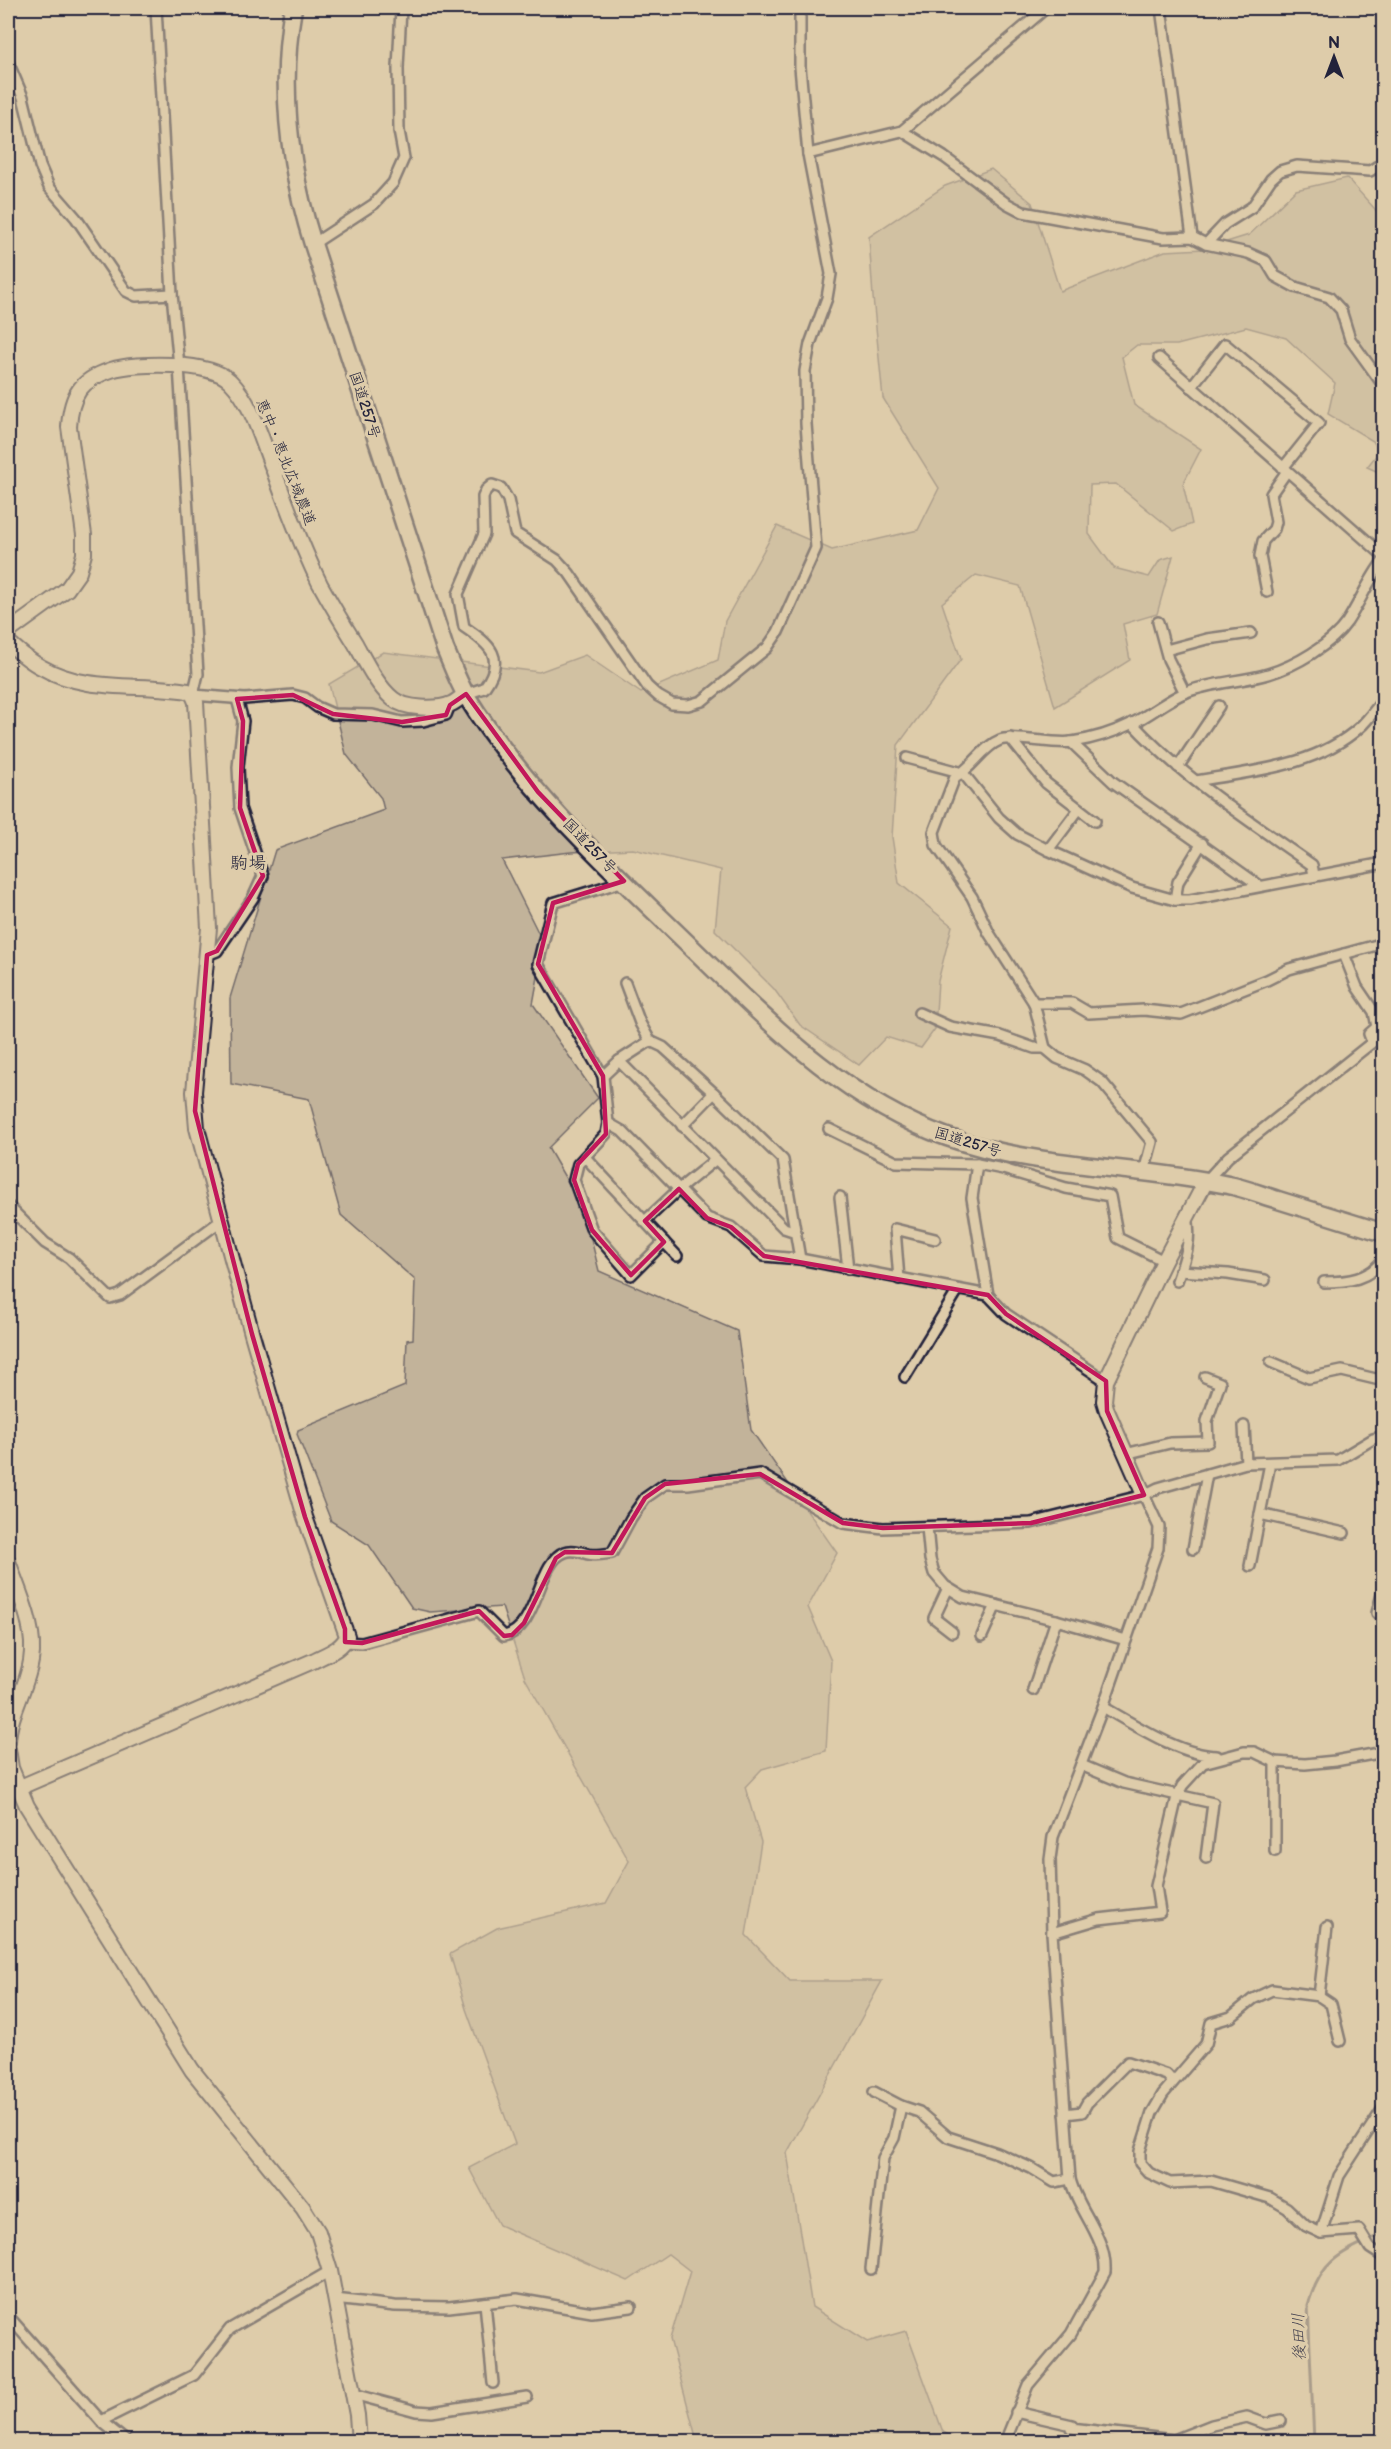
<svg xmlns="http://www.w3.org/2000/svg" width="1391" height="2449" font-family="'Balsamiq Sans','Klee One',sans-serif">
<style>
.green{fill:#c2b39a;stroke:#726a6a;stroke-width:1.5}
.lines{fill:none;stroke-linecap:round;stroke-linejoin:round}
.stream{stroke:#6b6466;stroke-width:3}
.street-casing{stroke:#22223b;stroke-width:14}
.secondary-casing{stroke:#22223b;stroke-width:18}
.highway-casing{stroke:#22223b;stroke-width:21}
.street{stroke:#deccaa;stroke-width:9}
.secondary{stroke:#deccaa;stroke-width:14}
.highway{stroke:#deccaa;stroke-width:16}
.marked{fill:none;stroke:#c2185b;stroke-width:4.5;stroke-linejoin:round}
.labels{text-anchor:middle;stroke-width:6;stroke-linejoin:round;paint-order:stroke}
.street-label{font-size:15px;fill:#22223b;stroke:#deccaa}
.water-label{font-size:16px;font-style:italic;fill:#403e4d;stroke:#deccaa}
.quarter-label{font-size:18px;fill:#22223b;stroke:#deccaa}
</style>
<rect width="100%" height="100%" fill="#deccaa"/>
<filter id="ink" filterUnits="userSpaceOnUse"><feTurbulence type="fractalNoise" baseFrequency=".0167" numOctaves="2"/><feDisplacementMap in="SourceGraphic" scale="12" xChannelSelector="R" yChannelSelector="G"/><feConvolveMatrix kernelMatrix="1 2 1 2 8 2 1 2 1" color-interpolation-filters="sRGB"/></filter>
<g filter="url(#ink)">
<path class="green" d="M991,169L1032,203L1060,291L1165,251L1204,249L1249,235L1296,190L1347,178L1383,218V358L1365,370L1383,396V474L1367,467L1379,452L1373,441L1328,414L1335,383L1286,338L1246,327L1177,345H1137L1122,357L1134,405L1201,449L1183,484L1192,524L1174,531L1116,484L1090,485L1089,534L1114,568L1149,577L1160,560L1173,556L1157,614L1123,624L1130,660L1055,707L1020,586L976,575L942,603L961,659L898,745L892,837L899,883L952,926L938,981L935,1029L921,1048L886,1037L859,1065L800,1025L774,989L715,930L721,870L633,849L571,852L502,860L544,944L533,1004L598,1098L548,1148L584,1210L599,1271L737,1331L751,1430L837,1553L808,1607L831,1661L826,1751L762,1769L745,1787L761,1842L746,1935L790,1981H882L787,2153L812,2307L867,2342L906,2331L943,2432L960,2441H697L670,2339L690,2271L668,2254L628,2281L499,2225L469,2168L515,2144L466,2009L450,1954L497,1928L606,1903L629,1861L525,1678L502,1607L430,1612L412,1608L369,1545L331,1521L297,1434L298,1430L405,1386L407,1340L413,1339L415,1280L341,1215L309,1099L231,1084L230,998L275,850L384,810L381,798L346,754L329,684L383,652L539,672L585,655L641,693L718,660L725,621L777,526L832,550L918,530L939,488L883,398L873,297L869,237L945,186Z"/>
<g class="lines">
<path class="stream" d="M1314,2442L1308,2305C1322,2257 1342,2253 1384,2233"/>
<g class="street-casing">
<g id="street">
<path d="M156,8L172,294L179,366L198,674L193,695L245,699L293,695L305,698L317,707L333,714L373,715L402,722L423,721L446,715L450,705"/>
<path d="M1161,8L1192,237"/>
<path d="M8,62L23,97L40,166L49,187L76,218L126,291L136,296L172,294"/>
<path d="M902,131L944,157L1006,203L1023,212L1163,238L1192,237L1206,244L1248,253L1266,261L1275,276L1295,287L1329,297L1341,310L1350,339L1384,386"/>
<path d="M808,154L902,131L1046,8"/>
<path d="M313,244L374,204L393,183L404,158L399,131L398,68L401,8"/>
<path d="M1206,244L1225,224L1252,207L1271,179L1280,171L1297,166L1370,171L1384,162"/>
<path d="M1159,358L1384,556"/>
<path d="M1191,387L1225,344L1319,423L1283,468"/>
<path d="M1267,592L1260,556L1263,541L1274,529L1276,522L1271,494L1287,471"/>
<path d="M1158,622L1168,659L1185,693"/>
<path d="M1166,650L1207,639L1251,633"/>
<path d="M466,694L484,688C506,658 491,645 464,627L458,594L484,534L483,497L486,490L492,485L501,488L508,500L515,533L557,560L569,573L647,686L658,696L672,704L688,705L702,701L767,648L778,632L816,548L806,424L805,371L810,344L827,298L831,274L808,154L800,67V8"/>
<path d="M1132,723C1184,779 1250,821 1312,865L1314,875"/>
<path d="M1010,738L1046,783L1095,821"/>
<path d="M1071,742L1113,782L1260,886"/>
<path d="M907,758L963,773L999,818L1017,834L1048,850L1132,888L1175,900H1190L1384,863"/>
<path d="M1178,767L1219,706"/>
<path d="M1196,781C1252,771 1316,767 1360,727C1369,719 1376,708 1384,699"/>
<path d="M1048,850L1079,809"/>
<path d="M624,881L553,903L538,964L603,1076L608,1123L606,1134L578,1164L574,1180L592,1230L631,1275L664,1242"/>
<path d="M1175,900L1178,882L1202,843"/>
<path d="M1344,954L1357,987L1374,1012L1377,1027L1369,1034L1372,1042"/>
<path d="M207,955L217,951L253,898L263,876L240,808L238,767L243,721L237,699"/>
<path d="M625,983L640,1023L650,1041"/>
<path d="M1034,1003H1072L1089,1013L1144,1010L1181,1014L1267,980L1289,969L1384,943"/>
<path d="M919,1013L950,1027L1000,1036L1034,1048H1045"/>
<path d="M619,1061L784,1228L796,1232"/>
<path d="M603,1076L619,1061L650,1041L663,1047L714,1093L783,1160L800,1259"/>
<path d="M608,1123L622,1131L707,1218L731,1227L764,1256L800,1259L988,1295"/>
<path d="M682,1126L714,1093"/>
<path d="M829,1129L896,1162L977,1164L1003,1169L1066,1188L1110,1196L1118,1238L1164,1261"/>
<path d="M585,1157L677,1256"/>
<path d="M977,1164L972,1198L988,1295L1006,1314L1106,1381"/>
<path d="M1144,1172L1152,1142L1102,1082L1085,1070L1057,1058L1045,1048L1034,1003L989,933L972,897L936,845L934,832L955,777C972,769 982,747 1000,740C1013,735 1054,745 1072,742C1092,739 1115,732 1133,723C1151,714 1166,701 1184,693C1210,682 1241,682 1268,674C1295,666 1331,645 1347,622C1360,602 1369,579 1384,560"/>
<path d="M1206,1181L1228,1157L1384,1033"/>
<path d="M840,1197L848,1269"/>
<path d="M8,1206L45,1243L69,1258L110,1298L120,1295L222,1220"/>
<path d="M645,1221L679,1189L715,1160"/>
<path d="M1180,1271L1228,1274L1265,1280"/>
<path d="M899,1279L895,1229L935,1239"/>
<path d="M1177,1281C1185,1259 1192,1240 1187,1217"/>
<path d="M1324,1282C1347,1282 1370,1280 1384,1258"/>
<path d="M1271,1362L1309,1378L1342,1371L1384,1381"/>
<path d="M905,1377L958,1290"/>
<path d="M1244,1426L1246,1463"/>
<path d="M1125,1454L1170,1443L1208,1442L1207,1421L1220,1383L1205,1377"/>
<path d="M1260,1514L1344,1533"/>
<path d="M927,1527L930,1559L934,1573L945,1586L963,1597L1056,1620L1126,1640"/>
<path d="M1193,1549L1207,1474"/>
<path d="M1250,1566L1270,1463"/>
<path d="M948,1588L934,1618L952,1632"/>
<path d="M1377,1613L1384,1587"/>
<path d="M982,1636L996,1605"/>
<path d="M345,1642L362,1643L479,1611L504,1636C539,1629 537,1561 565,1552C572,1549 582,1552 588,1554C595,1556 605,1554 612,1553L631,1518L645,1498L665,1484H688L760,1474L843,1523L883,1528L1031,1523L1144,1495L1158,1488L1246,1463L1338,1460L1373,1439L1384,1436"/>
<path d="M1033,1690L1056,1620"/>
<path d="M1103,1707C1135,1725 1180,1755 1217,1756"/>
<path d="M1275,1762V1851"/>
<path d="M1081,1765L1124,1783L1213,1803L1206,1858"/>
<path d="M1327,1927L1319,1996L1272,1990L1253,1999L1231,2017L1211,2023L1206,2044L1163,2094L1152,2113L1140,2151V2163L1149,2173L1170,2183L1211,2181L1270,2198L1287,2208L1306,2226L1321,2233L1359,2230L1370,2248L1384,2257"/>
<path d="M1052,1933L1099,1919L1160,1912L1156,1886L1176,1801L1182,1786L1203,1763L1244,1752H1254L1275,1762L1305,1764L1335,1761L1384,1752"/>
<path d="M1319,1996L1331,2004L1340,2041"/>
<path d="M874,2092L901,2106L919,2112L948,2137L997,2153L1031,2168L1054,2182L1070,2179"/>
<path d="M1065,2114L1082,2112L1087,2103L1128,2062L1167,2075L1173,2082"/>
<path d="M1321,2233L1339,2176L1384,2107"/>
<path d="M871,2269L883,2158L894,2138L901,2106"/>
<path d="M335,2299L395,2306L449,2307L517,2299L592,2312L631,2307"/>
<path d="M485,2303L493,2383"/>
<path d="M8,2316L101,2421L127,2442"/>
<path d="M353,2394L416,2411L432,2412L527,2397"/>
<path d="M1016,2412L1072,2425L1071,2428L1174,2440L1212,2425L1247,2417L1266,2424L1281,2421"/>
<path d="M101,2421L194,2375L230,2329L330,2271"/>
<path d="M1005,2442L1028,2385L1071,2334L1105,2272C1107,2237 1078,2211 1070,2179L1052,1933L1050,1859L1053,1837L1103,1707L1158,1548L1159,1527L1144,1495"/>
</g>
</g>
<g class="secondary-casing">
<g id="secondary">
<path d="M8,632L67,589L79,572L84,554V535L69,427C71,395 80,380 111,370C136,362 210,361 230,381C252,403 261,438 272,466C287,506 301,546 320,584C331,604 343,624 355,643C365,661 377,686 393,699C405,709 437,710 451,704C456,702 461,697 466,694"/>
<path d="M8,642C18,651 29,661 41,667C86,693 139,683 188,691L193,695L196,702L209,928L194,1092L197,1128L252,1334L305,1517L347,1636C343,1649 324,1655 313,1661L18,1788"/>
<path d="M1144,1495L1107,1411L1104,1401L1106,1381L1164,1261L1206,1181"/>
<path d="M8,1561C18,1591 37,1628 31,1661C27,1688 9,1714 8,1742"/>
<path d="M8,1749L11,1768L27,1806L192,2070L303,2208L318,2232L330,2271L357,2415L359,2442"/>
</g>
</g>
<g class="highway-casing">
<path id="highway" d="M293,8C279,88 289,167 313,244L445,649C452,665 458,682 467,697C524,789 606,865 684,940C763,1016 840,1099 947,1137C1037,1169 1135,1165 1228,1185C1245,1188 1261,1195 1278,1200C1313,1211 1348,1222 1384,1233"/>
</g>
<use href="#street" class="street"/>
<use href="#secondary" class="secondary"/>
<use href="#highway" class="highway"/>
</g>
</g>
<path d="M0 0H1391V2449H0ZM466,694L538,792L624,881L553,903L538,964L603,1076L606,1134L578,1164L574,1180L592,1230L631,1275L664,1242L645,1221L679,1189L707,1218L731,1227L764,1256L988,1295L1006,1314L1106,1381L1107,1411L1144,1495L1031,1523L883,1528L843,1523L760,1474L665,1484L645,1498L612,1553L565,1552L556,1558L524,1623L512,1635L504,1636L479,1611L362,1643L345,1642V1629L305,1517L252,1334L195,1111L207,955L217,951L263,876L240,808L243,721L237,699L293,695L333,714L402,722L446,715L450,705Z" fill="#deccaa" fill-opacity=".55" fill-rule="evenodd"/>
<path class="marked" d="M466,694L538,792L624,881L553,903L538,964L603,1076L606,1134L578,1164L574,1180L592,1230L631,1275L664,1242L645,1221L679,1189L707,1218L731,1227L764,1256L988,1295L1006,1314L1106,1381L1107,1411L1144,1495L1031,1523L883,1528L843,1523L760,1474L665,1484L645,1498L612,1553L565,1552L556,1558L524,1623L512,1635L504,1636L479,1611L362,1643L345,1642V1629L305,1517L252,1334L195,1111L207,955L217,951L263,876L240,808L243,721L237,699L293,695L333,714L402,722L446,715L450,705Z"/>
<g class="labels">
<g class="street-label">
<text transform="translate(365 405) rotate(72)" y="5">国道257号</text>
<text transform="translate(286 462) rotate(68)" y="5">恵中・恵北広域農道</text>
<text transform="translate(590 846) rotate(46)" y="5">国道257号</text>
<text transform="translate(968 1142) rotate(17)" y="5">国道257号</text>
</g>
<g class="water-label">
<text transform="translate(1298 2337) rotate(-92)" y="6">後田川</text>
</g>
<g class="quarter-label">
<text x="248" y="869">駒場</text>
</g>
</g>
<rect width="1391" height="2449" fill="none" stroke="#deccaa" stroke-width="30"/>
<rect x="15" y="15" width="1361" height="2419" fill="none" stroke="#22223b" stroke-width="2" filter="url(#ink)"/>
<g transform="translate(1334 57)" stroke="#deccaa" stroke-width="4.5" paint-order="stroke">
<path d="M0-4.5L10 22L0 15L-10 22Z" fill="#22223b"/>
<text y="-9" font-size="16" font-weight="bold" text-anchor="middle" fill="#22223b">N</text>
</g>
</svg>
